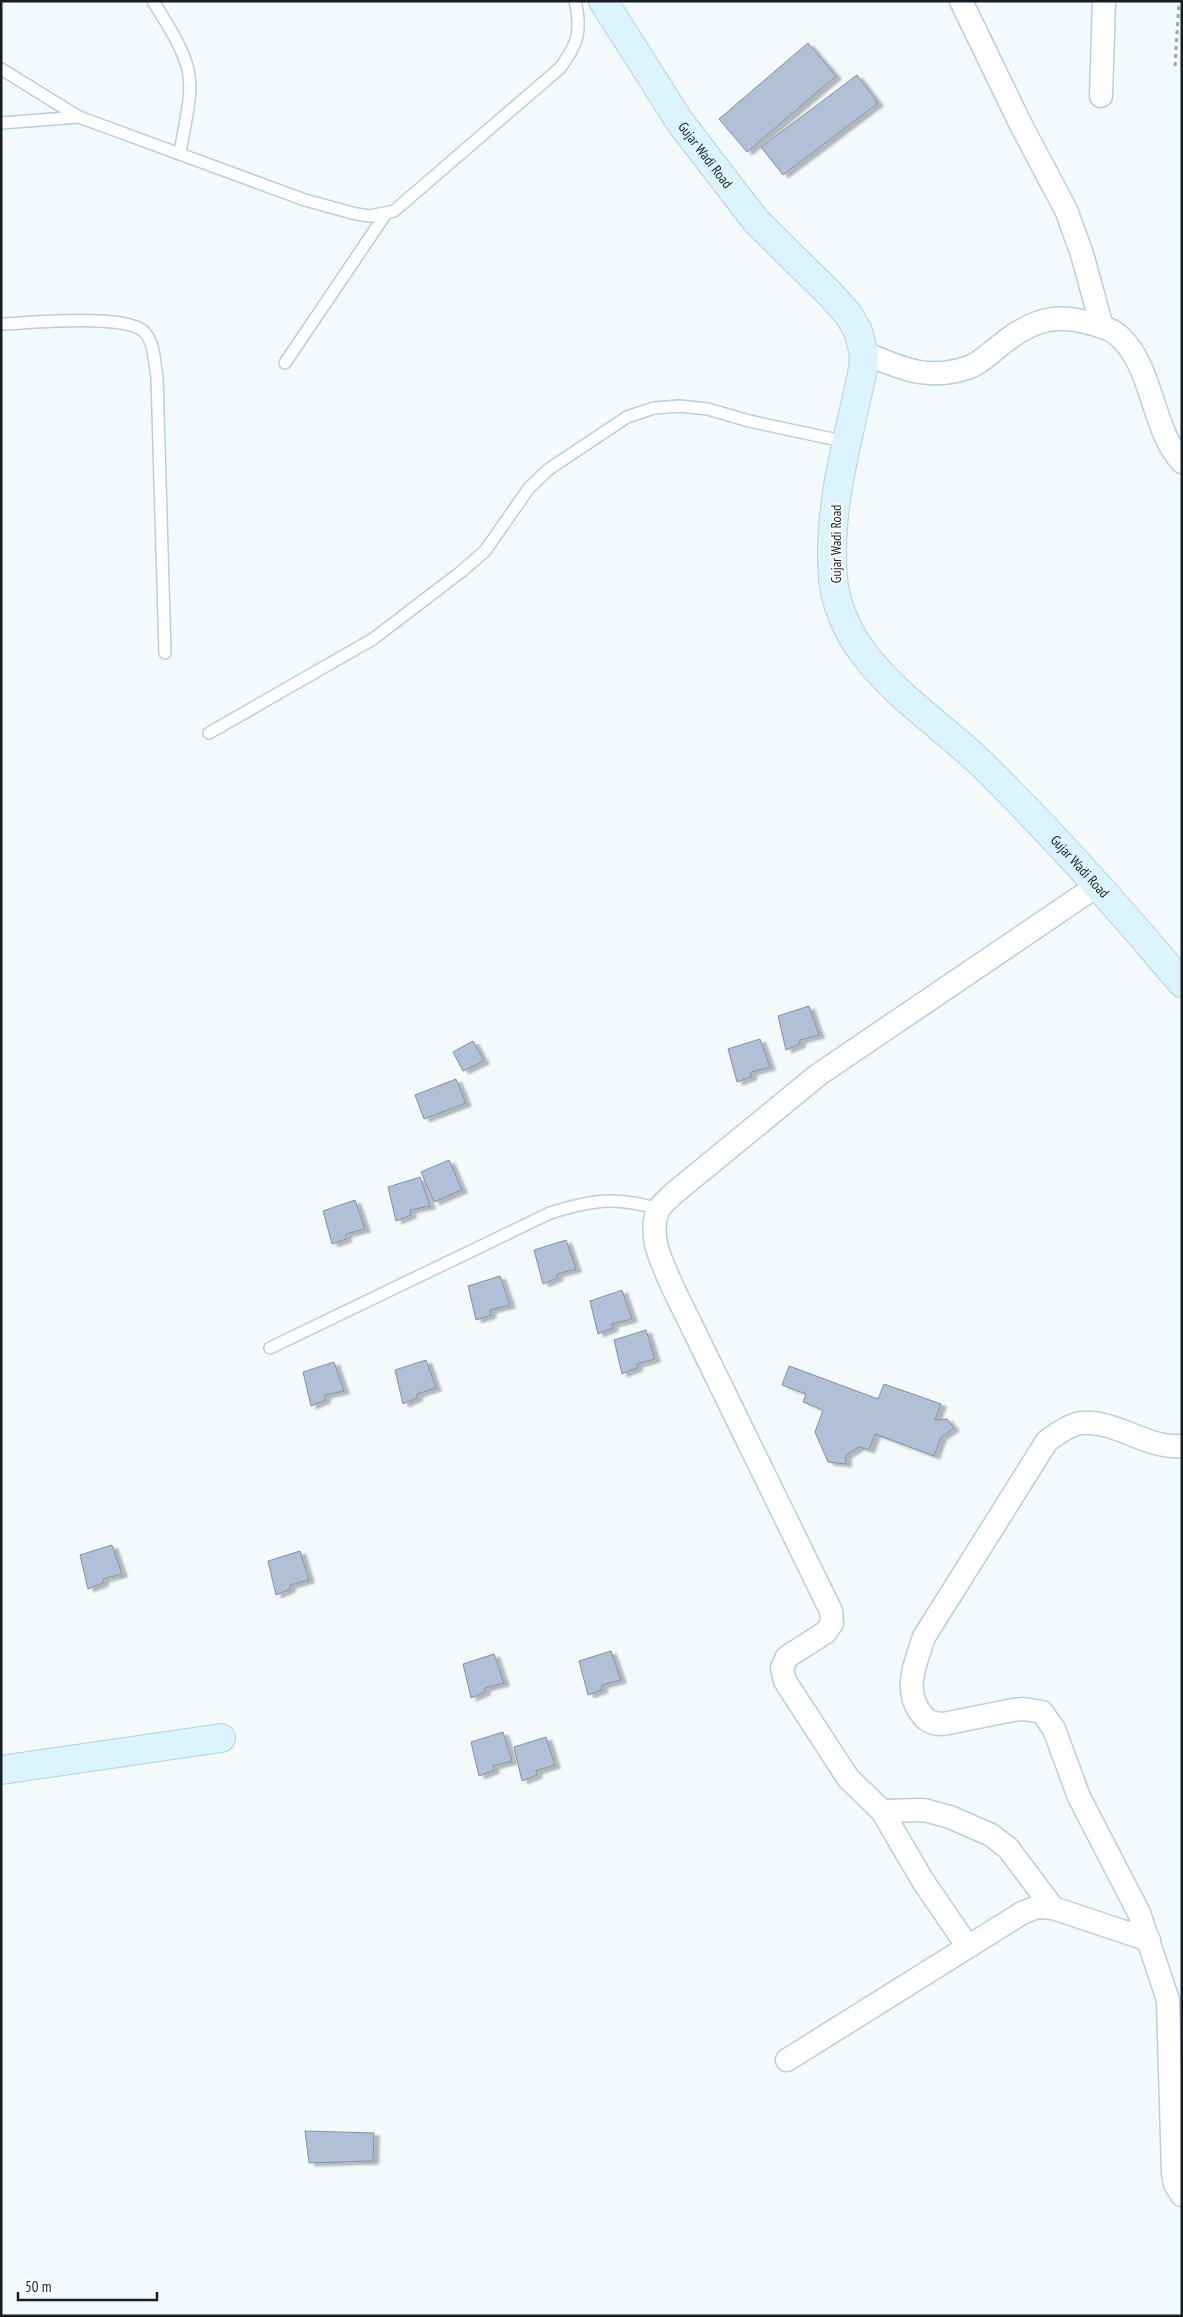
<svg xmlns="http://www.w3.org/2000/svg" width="1183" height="2317" font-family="'PT Sans Narrow',sans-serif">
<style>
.building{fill:#b1c0d7;stroke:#8290a5;filter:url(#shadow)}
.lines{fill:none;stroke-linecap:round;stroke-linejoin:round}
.lane-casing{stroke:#b6cfe1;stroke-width:14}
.street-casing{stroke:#b6cfe1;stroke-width:25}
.secondary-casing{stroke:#b6cfe1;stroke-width:30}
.path{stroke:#9fa6aa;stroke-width:3;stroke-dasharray:4 4;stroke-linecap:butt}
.lane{stroke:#fff;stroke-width:11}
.street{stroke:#fff;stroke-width:22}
.secondary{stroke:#dcf5fd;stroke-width:28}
.labels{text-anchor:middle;stroke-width:4;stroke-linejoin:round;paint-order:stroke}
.street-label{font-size:14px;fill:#151e24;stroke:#fff}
</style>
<defs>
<filter id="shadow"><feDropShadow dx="5.5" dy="3" stdDeviation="1" flood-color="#0004"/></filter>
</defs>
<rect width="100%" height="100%" fill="#f4f9fc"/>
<g class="building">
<path d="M808,43L836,76L747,152L719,119Z"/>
<path d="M857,75L878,103L783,175L761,147Z"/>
<path d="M809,1006L819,1035L800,1040V1044L786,1050L778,1016Z"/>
<path d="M760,1039L770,1067L751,1072V1077L737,1082L728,1049Z"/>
<path d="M473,1041L484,1061L463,1071L453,1052Z"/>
<path d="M456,1079L466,1103L424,1119L415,1095Z"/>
<path d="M449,1160L462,1190L434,1202L421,1172Z"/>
<path d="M420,1177L430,1206L410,1210L411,1215L396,1221L388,1187Z"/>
<path d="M355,1200L365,1229L346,1234V1239L332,1244L323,1211Z"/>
<path d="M566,1240L576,1269L557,1274V1278L543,1284L534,1250Z"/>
<path d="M500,1276L510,1305L490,1310L491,1315L476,1320L468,1286Z"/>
<path d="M622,1290L632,1319L612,1324L613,1328L598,1334L590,1301Z"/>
<path d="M646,1330L655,1359L637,1364V1368L622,1374L614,1340Z"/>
<path d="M426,1360L436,1388L417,1394V1398L403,1404L395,1370Z"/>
<path d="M334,1362L344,1391L325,1395V1400L311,1406L303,1372Z"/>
<path d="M789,1366L878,1399L884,1384L941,1404L935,1420L947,1419L954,1428L941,1437L934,1456L875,1434L869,1450L859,1447L846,1455V1464L828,1462L815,1432L823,1410L803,1402L806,1394L782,1385Z"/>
<path d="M112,1545L122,1574L103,1579V1583L88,1589L80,1555Z"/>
<path d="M300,1551L309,1580L290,1585V1589L276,1595L268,1561Z"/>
<path d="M611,1651L621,1680L602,1685V1690L588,1695L579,1661Z"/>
<path d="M494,1654L504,1683L485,1688V1692L471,1698L463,1664Z"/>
<path d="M503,1732L512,1761L493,1766L494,1770L479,1776L471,1742Z"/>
<path d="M546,1737L555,1765L536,1771L537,1775L522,1781L514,1747Z"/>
<path d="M305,2131L374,2133L373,2161L309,2163Z"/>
</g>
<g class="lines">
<g class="lane-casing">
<g id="lane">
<path d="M153,1C166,23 182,45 188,70C194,96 183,128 180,154"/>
<path d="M1,69L79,117L305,200L356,214L370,216L394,211L560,68C578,44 582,31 575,1"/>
<path d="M1,123L79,117"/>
<path d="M1,324C30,323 121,314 142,330C155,340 154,362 157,377L165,653"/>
<path d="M285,363L385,215"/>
<path d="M209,733L373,639L462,571L485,551L529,488L549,469L627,417L654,408L679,406L708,409L749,421L847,442"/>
<path d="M270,1348L550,1213C591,1200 616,1196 658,1209"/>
</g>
</g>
<g class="street-casing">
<g id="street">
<path d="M961,1L1021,125L1066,210L1082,254L1102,327"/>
<path d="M1101,96L1104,1"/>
<path d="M864,353C901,368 926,381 967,368C979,364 988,355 998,347C1025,325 1050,312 1085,322C1097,325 1111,328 1120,337C1153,367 1152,430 1182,462"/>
<path d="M1182,1446C1146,1449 1117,1420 1081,1423C1069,1425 1057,1434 1047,1441L924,1637C916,1662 903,1688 920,1712C926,1721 932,1724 943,1724L1013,1710L1024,1709L1042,1712L1054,1729L1079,1797L1139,1913L1168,2000L1173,2173L1175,2184L1182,2195"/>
<path d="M882,1811L924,1810L950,1817L991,1835L1008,1848L1053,1908"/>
<path d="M968,1947L923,1881L882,1811L848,1778L785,1681L782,1668L787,1657L826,1632L832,1623L831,1611L674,1290C664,1266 647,1238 658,1211C660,1205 668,1199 673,1194L818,1075L1098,885"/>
<path d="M787,2060L1022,1913L1037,1907L1053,1908L1149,1940"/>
</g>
</g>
<g class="secondary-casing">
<g id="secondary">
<path id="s1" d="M603,1L680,122L756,221L830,294L848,314L858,331L864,353L863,369C849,437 827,507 833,578C835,602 847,632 862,651C896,698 947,729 988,770C1056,838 1120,909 1182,983"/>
<path d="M1,1770L221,1738"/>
</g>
</g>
<path class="path" d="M1175,66L1179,1"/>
<use href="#lane" class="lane"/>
<use href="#street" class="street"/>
<use href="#secondary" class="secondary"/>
</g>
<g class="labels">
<g class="street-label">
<text dy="5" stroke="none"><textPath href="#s1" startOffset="185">Gujar Wadi Road</textPath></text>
<text transform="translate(836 544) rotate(-90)" y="5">Gujar Wadi Road</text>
<text dy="5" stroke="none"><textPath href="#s1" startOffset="1056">Gujar Wadi Road</textPath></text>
</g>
</g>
<rect width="1183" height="2317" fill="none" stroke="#151e24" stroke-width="5"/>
<path d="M18 2292v8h139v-8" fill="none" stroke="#151e24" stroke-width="2.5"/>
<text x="25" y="2292" font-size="15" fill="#151e24" stroke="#ffffff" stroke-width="4" paint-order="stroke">50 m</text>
</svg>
